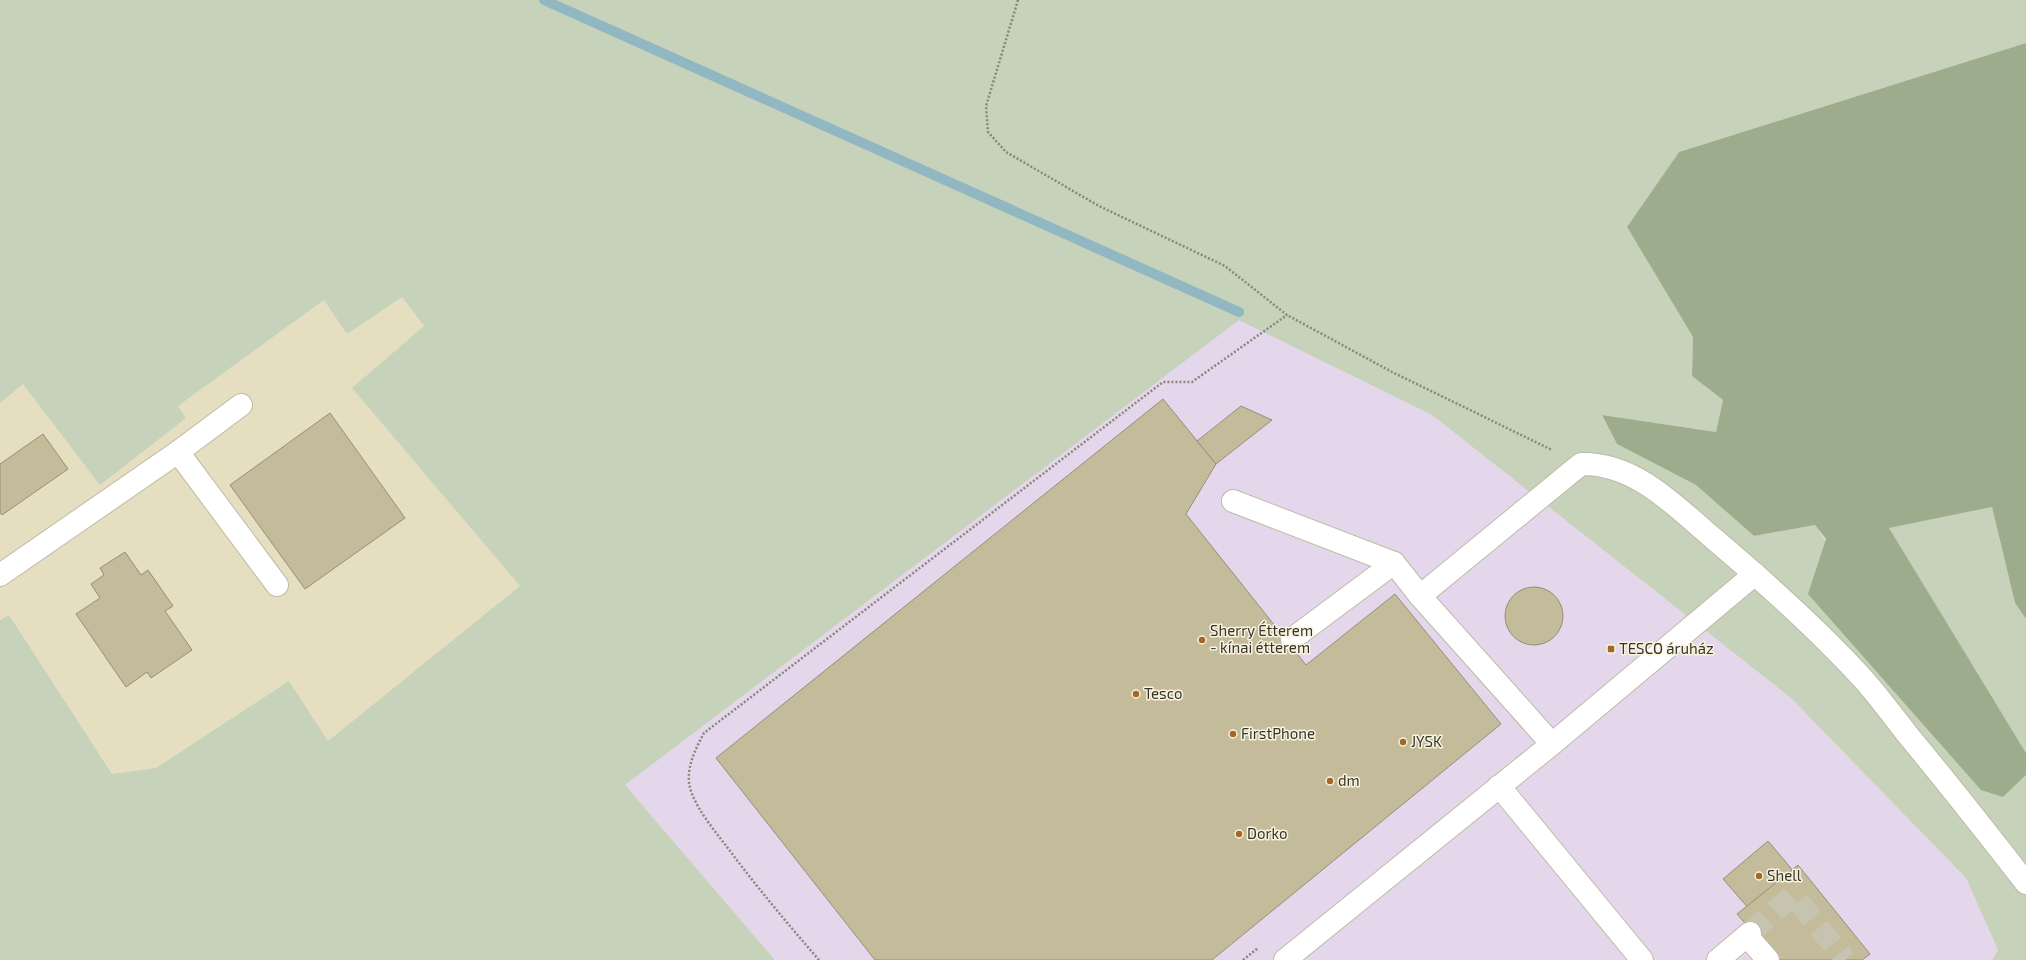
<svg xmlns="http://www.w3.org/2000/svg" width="2026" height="960" font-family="'Exo 2',sans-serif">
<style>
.commercial{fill:#e4d7eb}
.built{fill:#e5dec1}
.green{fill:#c6d2b9}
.forest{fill:#9eac8e}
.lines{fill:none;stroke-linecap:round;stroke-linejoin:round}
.stream{stroke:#90b7c2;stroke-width:10}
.building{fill:#c3bb9a;stroke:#948f7c}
.minor-tunnel{stroke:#c7c3b1;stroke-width:22;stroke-dasharray:22 11;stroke-linecap:butt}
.minor-casing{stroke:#c0baa6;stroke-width:24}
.path{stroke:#8a8678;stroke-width:2.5;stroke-dasharray:2 2;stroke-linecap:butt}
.minor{stroke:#fff;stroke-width:22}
.poi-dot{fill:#a16827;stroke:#f9f4df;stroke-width:1.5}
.labels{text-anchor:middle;stroke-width:3;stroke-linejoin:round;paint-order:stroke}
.poi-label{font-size:15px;fill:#35332b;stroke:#f9f4df;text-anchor:start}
</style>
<rect width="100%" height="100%" fill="#ece7d2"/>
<path class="commercial" d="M1239,319L1432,415L1791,698L1966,878L1998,950L1992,960H775L625,785Z"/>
<path class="built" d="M402,297L424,326L352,388L520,586L328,741L289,681L156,768L112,774L9,615L0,620V403L23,383L186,418L178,406L324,300Z"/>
<g class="green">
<path d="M0,0H2026V43L1679,152L1627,227L1693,337L1692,376L1723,400L1716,432L1602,415L1617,444L1696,485L1754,536L1815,525L2003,797L2026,775V960H1992L1998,950L1966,878L1791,698L1432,415L1239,320L625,785L775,960H0V620L9,615L112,774L156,768L289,681L328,741L520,586L352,388L424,326L402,297L347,334L324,300L178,406L186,418L100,485L23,384L0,403Z"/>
<path d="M1992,507L2015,603L2026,619V753L1888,528Z"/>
</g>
<path class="forest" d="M2026,43V619L2015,603L1992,507L1889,528L2026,753V775L2003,797L1981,790L1808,594L1826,539L1815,525L1754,536L1696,485L1617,444L1602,415L1716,432L1723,400L1692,376L1693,337L1627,227L1679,152Z"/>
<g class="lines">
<path class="stream" d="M544,0L1239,312"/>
</g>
<g class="building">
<path d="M1163,399L1216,464L1186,514L1306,665L1395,594L1501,724L1212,960H875L716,758Z"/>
<path d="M1241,406L1272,420L1216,464L1197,441Z"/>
<path d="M330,413L405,518L305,589L230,485Z"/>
<path d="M43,434L68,469L2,515L0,513V464Z"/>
<path d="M125,552L141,575L148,570L173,606L165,611L192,650L151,678L147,672L126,687L76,614L100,598L91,584L104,575L100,568Z"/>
<circle cx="1534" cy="616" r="29"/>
<path d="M1768,841L1795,873L1750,910L1723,879Z"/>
<path d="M1798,865L1870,954L1862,960H1777L1737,914Z"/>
</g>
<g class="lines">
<path class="minor-tunnel" d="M1750,933L1793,895L1845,960"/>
<g class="minor-casing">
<g id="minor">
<path d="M178,452L277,585"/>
<path d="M1233,501L1394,563"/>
<path d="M0,575L178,452L241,405"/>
<path d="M1420,596L1581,464C1636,463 1675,506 1714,539C1766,583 1818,629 1864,680C1879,697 1893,716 1907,734C1948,783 1987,833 2026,883"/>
<path d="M1292,639L1394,563L1420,596L1552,744"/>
<path d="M1499,786L1642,960"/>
<path d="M1747,936L1768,960"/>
<path d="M1285,960L1552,744L1755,574"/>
<path d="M1718,960L1750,933"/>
</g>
</g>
<g class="path">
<path d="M1018,0L986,106L988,132L1006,152L1099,206L1225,266L1287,315L1392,372L1552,450"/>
<path d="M819,960C787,923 756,886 727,847C714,830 698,811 691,791C684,771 695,750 704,733L1163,382H1192L1287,315"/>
<path d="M1243,960L1258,948"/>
</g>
<use href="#minor" class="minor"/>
</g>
<g class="poi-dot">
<circle cx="1202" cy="640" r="4"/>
<rect x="1607" y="645" width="8" height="8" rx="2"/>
<circle cx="1136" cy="694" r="4"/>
<circle cx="1233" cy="734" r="4"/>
<circle cx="1403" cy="742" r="4"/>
<circle cx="1330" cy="781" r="4"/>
<circle cx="1239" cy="834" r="4"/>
<circle cx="1759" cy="876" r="4"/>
</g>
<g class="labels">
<g class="poi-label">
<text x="1210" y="636">Sherry Étterem<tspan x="1210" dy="17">- kínai étterem</tspan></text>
<text x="1619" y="654">TESCO áruház</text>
<text x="1144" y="699">Tesco</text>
<text x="1241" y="739">FirstPhone</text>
<text x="1411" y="747">JYSK</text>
<text x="1338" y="786">dm</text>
<text x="1247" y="839">Dorko</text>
<text x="1767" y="881">Shell</text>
</g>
</g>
</svg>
